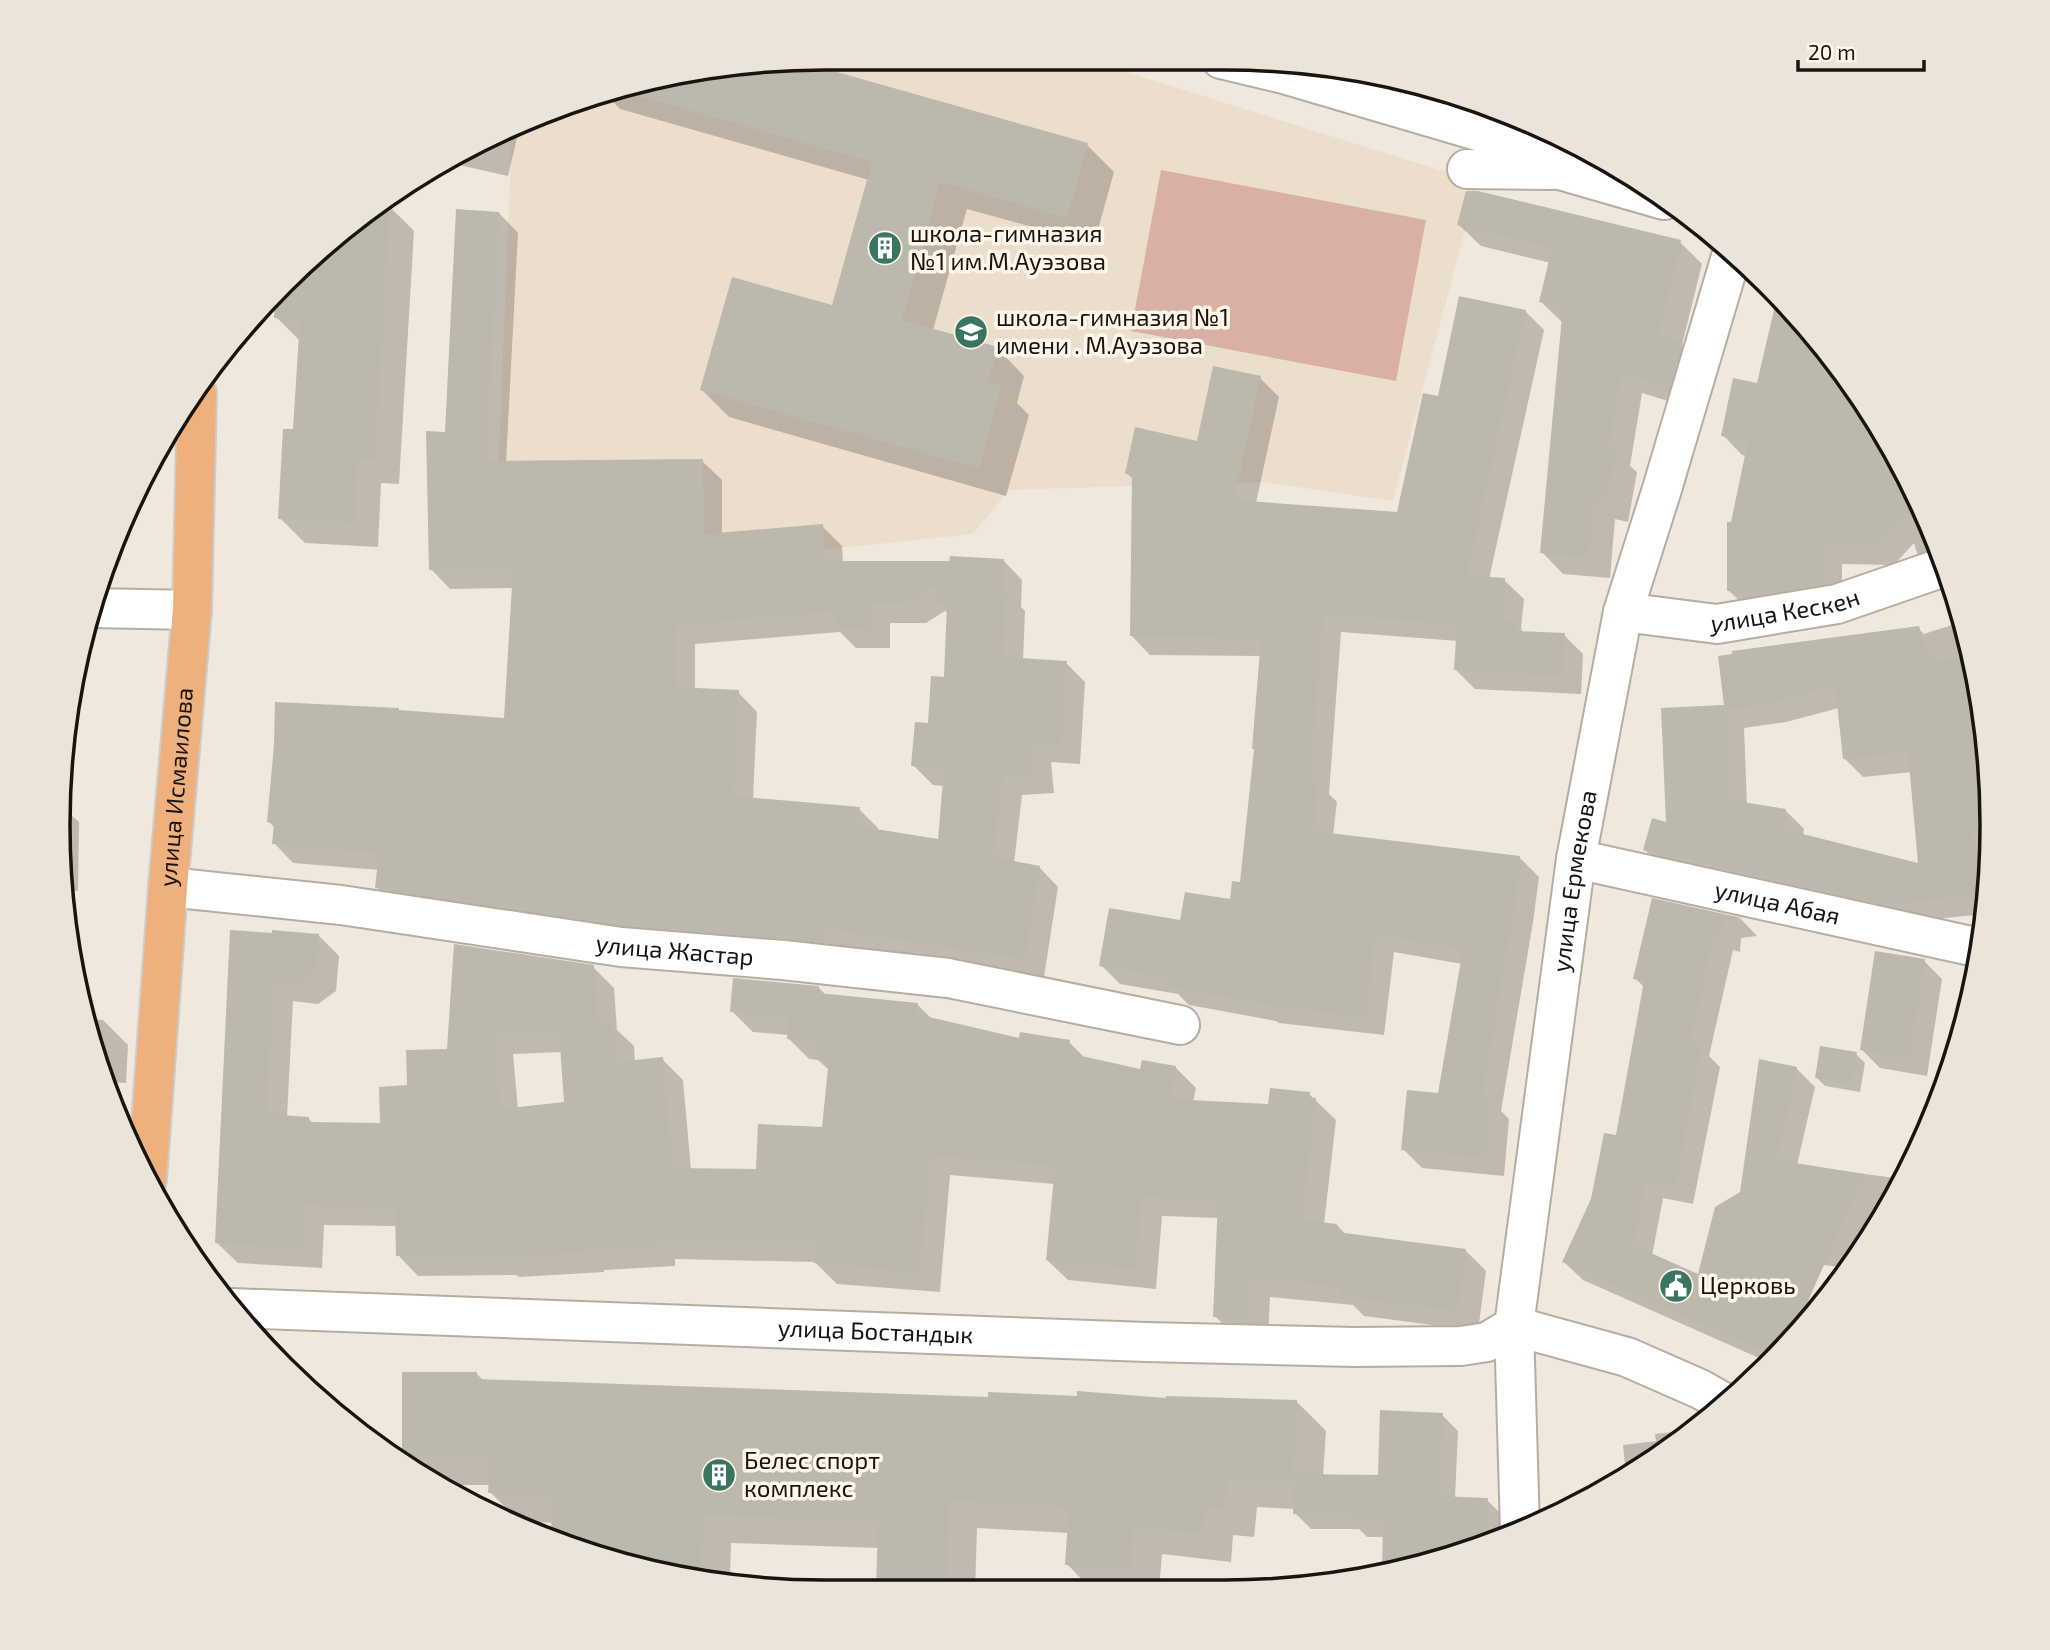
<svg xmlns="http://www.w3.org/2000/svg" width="2050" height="1650" font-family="'Exo 2',sans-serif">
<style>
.built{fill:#ecdecc}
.green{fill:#dab0a4}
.shadow{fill:#0003;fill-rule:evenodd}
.building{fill:#bcb8ac;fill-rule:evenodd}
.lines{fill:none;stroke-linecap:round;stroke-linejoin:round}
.street-casing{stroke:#b6ada2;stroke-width:42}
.primary-casing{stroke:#cccccb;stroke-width:42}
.street{stroke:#fff;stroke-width:38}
.primary{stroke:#eeb17d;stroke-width:38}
.labels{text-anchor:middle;stroke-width:7;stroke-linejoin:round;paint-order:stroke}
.poi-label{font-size:24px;fill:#181511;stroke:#fff6ea;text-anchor:start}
.street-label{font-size:24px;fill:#181511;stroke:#fff6ea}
.rim{fill:none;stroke:#181511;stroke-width:3.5}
</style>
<rect width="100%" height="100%" fill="#f1e8dd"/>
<path class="built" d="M825,58L1085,59L1478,182L1393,501L1264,482L1009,490L973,534L718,561L495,553L512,131L627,84Z"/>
<path class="green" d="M1161,170L1426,220L1396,381L1131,331Z"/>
<g class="shadow">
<path d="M794,62L1087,145L1114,172L1094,244L967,209L933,330L997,348L1024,376L1017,403L1029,415L1006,496L729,417L702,390L833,307L869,180L620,109L604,93L627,84Z"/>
<path d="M510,132L517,138L508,176L441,161Z"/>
<path d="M383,205L389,206L414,231L399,484L381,483L378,547L305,543L280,518L295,431L301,342L276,317L278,289L283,282Z"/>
<path d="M499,213L518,233L506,463L702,461L722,480V534L822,526L842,546L843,563L1003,560L1022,580L1021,607L1025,611L1023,660L1066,663L1085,682L1080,764L1051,762L1054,793L1022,795L1014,863L1039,867L1058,887L1044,977L844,946L842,961L396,907L377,887L379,870L293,863L274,843L275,828L269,822L401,712L506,720L514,588L450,589L431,569L446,434ZM945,611L949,614L946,679L913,765L933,785L944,786L939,841L878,831V828L859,809L753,799L757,712L738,692L695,689V644L840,632L856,648H890V623H926Z"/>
<path d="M1459,225L1680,242L1702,264L1682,345L1703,366L1691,408L1642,393L1630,466L1637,472L1628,522L1615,519L1610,578L1563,574L1542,552L1563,323L1541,302L1551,263L1481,246Z"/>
<path d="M1525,311L1544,330L1489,579L1504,580L1524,599L1521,629L1524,633L1564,635L1583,654L1581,694L1475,689L1456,670L1458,641L1341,632L1329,794L1337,802L1333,835L1519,857L1539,877L1533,922L1501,1111L1509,1119L1504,1176L1422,1168L1403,1149L1440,1095L1462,964L1394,952L1384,1035L1279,1023L1276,1021L1189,1005L1178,994L1120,984L1101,965L1231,901L1242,884L1255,750L1261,656L1150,655L1131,635L1134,480L1127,473L1199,443L1260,378L1279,397L1256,503L1399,514L1439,398Z"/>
<path d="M1735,380L1913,485L1945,569L1936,572L1917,553L1914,543L1894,565L1842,564V603L1749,610L1729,591L1733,523L1747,456L1742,455L1723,435Z"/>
<path d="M120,539L121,560L111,561Z"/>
<path d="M1964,621L1991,774L1986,914L1903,922L1664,868L1645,850L1668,824L1726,706L1918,628L1924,634ZM1839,708L1844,758L1863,777L1912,772L1920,865L1803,836L1804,829L1785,810L1747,804L1744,728L1786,722Z"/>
<path d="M60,805L79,822L78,891L64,890L58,825Z"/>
<path d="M1653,900L1741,919L1757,936L1741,938L1740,952L1733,950L1709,1056L1720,1067L1693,1204L1663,1198L1652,1256L1699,1276L1705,1253L1820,1306L1802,1331L1768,1362L1583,1280L1564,1262L1617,1138L1645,988L1635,978Z"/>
<path d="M232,932L318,935L339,956L336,991L318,1004L293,1001L287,1117L308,1118L314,1124L382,1125L409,1087L448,1051L593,967L614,988L617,1030L634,1046L635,1062L662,1059L683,1080L691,1170L758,1171L823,1129L830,1071L818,1060L809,1059L788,1038L789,1035L753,1032L732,1011L819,988L826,995L917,1004L932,1019L1021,1040L1069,1042L1086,1059L1142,1071L1175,1067L1196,1088L1193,1102L1270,1106L1309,1094L1336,1120L1324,1224L1337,1225L1346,1235L1466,1251L1486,1271L1478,1331L1364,1316L1353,1305L1270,1297L1268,1339L1236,1337L1215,1316L1219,1218L1162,1216L1156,1289L1068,1280L1047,1260L1055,1184L950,1175L940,1292L837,1284L815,1262L675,1259V1266L604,1270V1272L519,1277L516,1275L418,1276L398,1255L397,1226L324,1225L322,1268L238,1263L217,1243ZM562,1052L565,1104L518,1109L513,1054Z"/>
<path d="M1924,961L1942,979L1927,1076L1880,1068L1862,1050Z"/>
<path d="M88,1019L103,1020L128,1045L126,1083L109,1082Z"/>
<path d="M1856,1054L1865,1063L1860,1092L1825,1086L1816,1077Z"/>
<path d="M1796,1068L1815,1087L1797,1165L1903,1179L1890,1208L1847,1268L1728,1253L1741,1193Z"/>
<path d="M476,1373L485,1382L990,1399L1297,1402L1326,1431L1323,1476L1379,1477L1442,1415L1458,1431L1455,1498L1487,1500L1503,1516L1502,1536L1423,1566L1383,1573L1384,1537H1367L1359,1529H1311L1295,1513V1509L1257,1507L1254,1537L1233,1535L1231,1562L1162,1554L1159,1591H1093L1067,1564L1069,1533L977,1528L975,1591H878L879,1548L731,1543L730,1583L627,1566L553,1538V1523L519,1521L490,1492V1485H441L420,1472L404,1456Z"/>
<path d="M1698,1429L1692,1433L1626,1475L1623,1445L1656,1441L1655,1434Z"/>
</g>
<g class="building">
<path d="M798,61L1088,143L1067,218L940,182L902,320L998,347L988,382L1002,386L979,469L700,390L732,277L832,305L872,162L614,89L627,84Z"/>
<path d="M1466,191H1478L1681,240L1658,336L1683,343L1669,387L1621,373L1609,448L1616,449L1606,501L1594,499L1588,558L1540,553L1563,306L1539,302L1552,248L1457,225Z"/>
<path d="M390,200L375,460L357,459L354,523L278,519L283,429H293L300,319L274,318L276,291L283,282Z"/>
<path d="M456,209L499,212L486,461L703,459L704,534L823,524L826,561H949L950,556L1004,559L1002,590H1006L1003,657L1067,661L1061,746L1032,744L1035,774L1003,776L993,857L1040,866L1025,959L825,928L823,942L624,925L375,888L379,853L272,844L274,823L267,822L274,745L275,702L399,708V710L504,718L513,569L429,570L426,431L445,432ZM938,584L937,604H947L944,677L931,676L928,723L915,722L911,766L944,769L938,839L857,826L860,807L733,796L739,690L676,687V625L835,611L834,629H871V604H906Z"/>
<path d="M1459,296L1526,310L1467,575L1505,578L1502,621L1516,622V631L1565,633L1562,676L1454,670L1457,624L1323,614L1310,780L1318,781L1313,831L1520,856L1515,902L1482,1097L1491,1098L1485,1158L1401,1150L1407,1090L1438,1093L1463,949L1375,934L1366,1017L1258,1004V1002L1168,987L1170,978L1099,966L1109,908L1180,920L1185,892L1230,899L1232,881L1240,882L1254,749H1252L1261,638L1130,636L1132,475L1125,474L1135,427L1197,441L1213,366L1261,376L1234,500L1397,512L1423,393L1438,396Z"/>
<path d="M1777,297L1834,358L1913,485L1918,500L1874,546L1823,545V584L1785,591H1727V522H1731L1748,441L1721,436L1733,378L1757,383Z"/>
<path d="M1919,626L1927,655L1932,654V662L1965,658L1978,795L1990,794L1989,830L1973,831L1977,878L1987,881V894L1883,904L1643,850L1652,818L1666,822L1661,708L1724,705L1718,656L1732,654V651ZM1835,685L1843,759L1908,752L1918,863L1783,829L1786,809L1730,800L1726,710L1767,704Z"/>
<path d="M1652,898L1742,918L1723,920L1722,935L1715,933L1689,1044L1702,1047L1675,1187L1645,1181L1633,1245L1698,1274L1715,1207L1740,1192L1759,1059L1797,1067L1777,1160L1864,1174L1790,1342L1775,1356L1562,1262L1591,1199L1604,1133L1616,1135L1644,981L1633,979Z"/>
<path d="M230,930L272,933V930L319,934L316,970L297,984L273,982L266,1114L309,1117V1122L380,1123L379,1087L407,1085L406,1050L447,1049L454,944L594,965L598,1024H613L616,1062L663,1057L672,1168L756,1169L758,1124L822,1127L829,1059L814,1058L815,1041L787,1039L788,1017L730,1012L733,978L819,986V993L918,1003L916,1014L1019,1038L1020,1032L1070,1040L1068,1053L1140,1069L1142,1060L1176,1066L1170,1099L1268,1104L1270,1088L1310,1092V1098H1316L1302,1220L1337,1224V1232L1466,1249L1458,1311L1341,1296L1343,1287L1250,1277L1248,1319L1213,1317L1218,1199L1142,1197L1135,1269L1046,1260L1055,1166L930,1155L920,1272L814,1263L816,1242L655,1239V1246L584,1250V1252L496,1257V1255L396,1256L395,1207L304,1205L302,1248L215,1243ZM559,1031L564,1102L500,1109L493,1034Z"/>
<path d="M1875,951L1925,959L1909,1059L1860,1050Z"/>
<path d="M1820,1046L1857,1052L1852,1084L1815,1078Z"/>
<path d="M402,1372H477V1379L988,1397V1392L1077,1396V1391L1166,1398V1396L1297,1400L1292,1482L1228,1479L1225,1509L1205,1507L1203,1534L1133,1526L1130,1569L1065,1565L1069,1507L949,1500L946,1591H876L878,1521L703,1515L700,1578L627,1566L551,1538L552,1495L488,1493L490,1457H402Z"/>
<path d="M1380,1410L1443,1413L1439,1496L1488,1498L1486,1539H1463V1551L1423,1566L1382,1573L1383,1522L1349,1521L1350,1514H1293L1294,1474L1378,1475Z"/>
</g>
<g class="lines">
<g class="street-casing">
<g id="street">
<path d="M1221,59L1284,74L1481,132L1560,170L1664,200"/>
<path d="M1467,169L1551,170"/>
<path d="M92,608L192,610"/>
<path id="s1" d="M1623,612L1717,624L1837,604L1944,567"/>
<path id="s2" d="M1576,859L1980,948"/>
<path id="s3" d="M168,887L341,905L621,947L783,960L948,978L1180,1025"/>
<path id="s4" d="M232,1308L1146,1342L1354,1347L1461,1346L1487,1342L1514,1326L1627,1357L1700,1389L1725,1403"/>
<path id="s5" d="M1520,1530L1514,1326L1576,859L1623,612L1662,489L1733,250"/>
</g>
</g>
<g class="primary-casing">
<g id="primary">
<path id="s6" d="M147,1180L168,887L192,610L197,393"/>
</g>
</g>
<use href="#street" class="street"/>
<use href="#primary" class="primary"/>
</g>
<defs>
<g id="building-disc" transform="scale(1.75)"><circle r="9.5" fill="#397560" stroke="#fff6ea"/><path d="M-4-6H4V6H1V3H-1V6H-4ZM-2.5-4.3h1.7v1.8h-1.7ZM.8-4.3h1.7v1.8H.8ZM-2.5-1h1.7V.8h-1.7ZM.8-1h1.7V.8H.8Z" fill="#fff"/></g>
<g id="school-disc" transform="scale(1.75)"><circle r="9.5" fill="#397560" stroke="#fff6ea"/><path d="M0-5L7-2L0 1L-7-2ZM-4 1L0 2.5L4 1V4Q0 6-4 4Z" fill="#fff"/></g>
<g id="civic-disc" transform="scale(1.75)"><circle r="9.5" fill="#397560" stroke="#fff6ea"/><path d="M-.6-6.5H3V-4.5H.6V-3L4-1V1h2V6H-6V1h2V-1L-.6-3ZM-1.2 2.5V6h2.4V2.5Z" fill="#fff"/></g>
</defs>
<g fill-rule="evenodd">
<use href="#building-disc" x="885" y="248"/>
<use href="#school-disc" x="971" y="332"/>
<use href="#civic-disc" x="1676" y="1286"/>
<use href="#building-disc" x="719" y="1475"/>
</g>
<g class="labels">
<g class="poi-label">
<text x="910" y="242">школа-гимназия<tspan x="910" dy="28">№1 им.М.Ауэзова</tspan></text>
<text x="996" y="326">школа-гимназия №1<tspan x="996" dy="28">имени . М.Ауэзова</tspan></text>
<text x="1700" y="1294">Церковь</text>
<text x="744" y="1469">Белес спорт<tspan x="744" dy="28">комплекс</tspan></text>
</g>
<g class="street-label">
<text dy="8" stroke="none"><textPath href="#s1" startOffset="164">улица Кескен</textPath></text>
<text dy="8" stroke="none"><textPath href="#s6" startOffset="394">улица Исмаилова</textPath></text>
<text dy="8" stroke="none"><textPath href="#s5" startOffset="653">улица Ермекова</textPath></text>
<text dy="8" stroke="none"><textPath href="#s2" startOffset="206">улица Абая</textPath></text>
<text dy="8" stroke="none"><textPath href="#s3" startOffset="511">улица Жастар</textPath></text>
<text dy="8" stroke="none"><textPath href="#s4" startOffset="644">улица Бостандык</textPath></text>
</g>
</g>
<path d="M0 0H2050V1650H0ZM825 70H1225A755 755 0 0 1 1980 825V825A755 755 0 0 1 1225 1580H825A755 755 0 0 1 70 825V825A755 755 0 0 1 825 70Z" fill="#ede4d9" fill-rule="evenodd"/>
<path class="rim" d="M825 70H1225A755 755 0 0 1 1980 825V825A755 755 0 0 1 1225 1580H825A755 755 0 0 1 70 825V825A755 755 0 0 1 825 70Z"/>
<path d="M1798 60v10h126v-10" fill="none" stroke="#181511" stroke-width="3.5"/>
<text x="1808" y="60" font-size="21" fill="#181511" stroke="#fff6ea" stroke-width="5" paint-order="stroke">20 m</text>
</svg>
